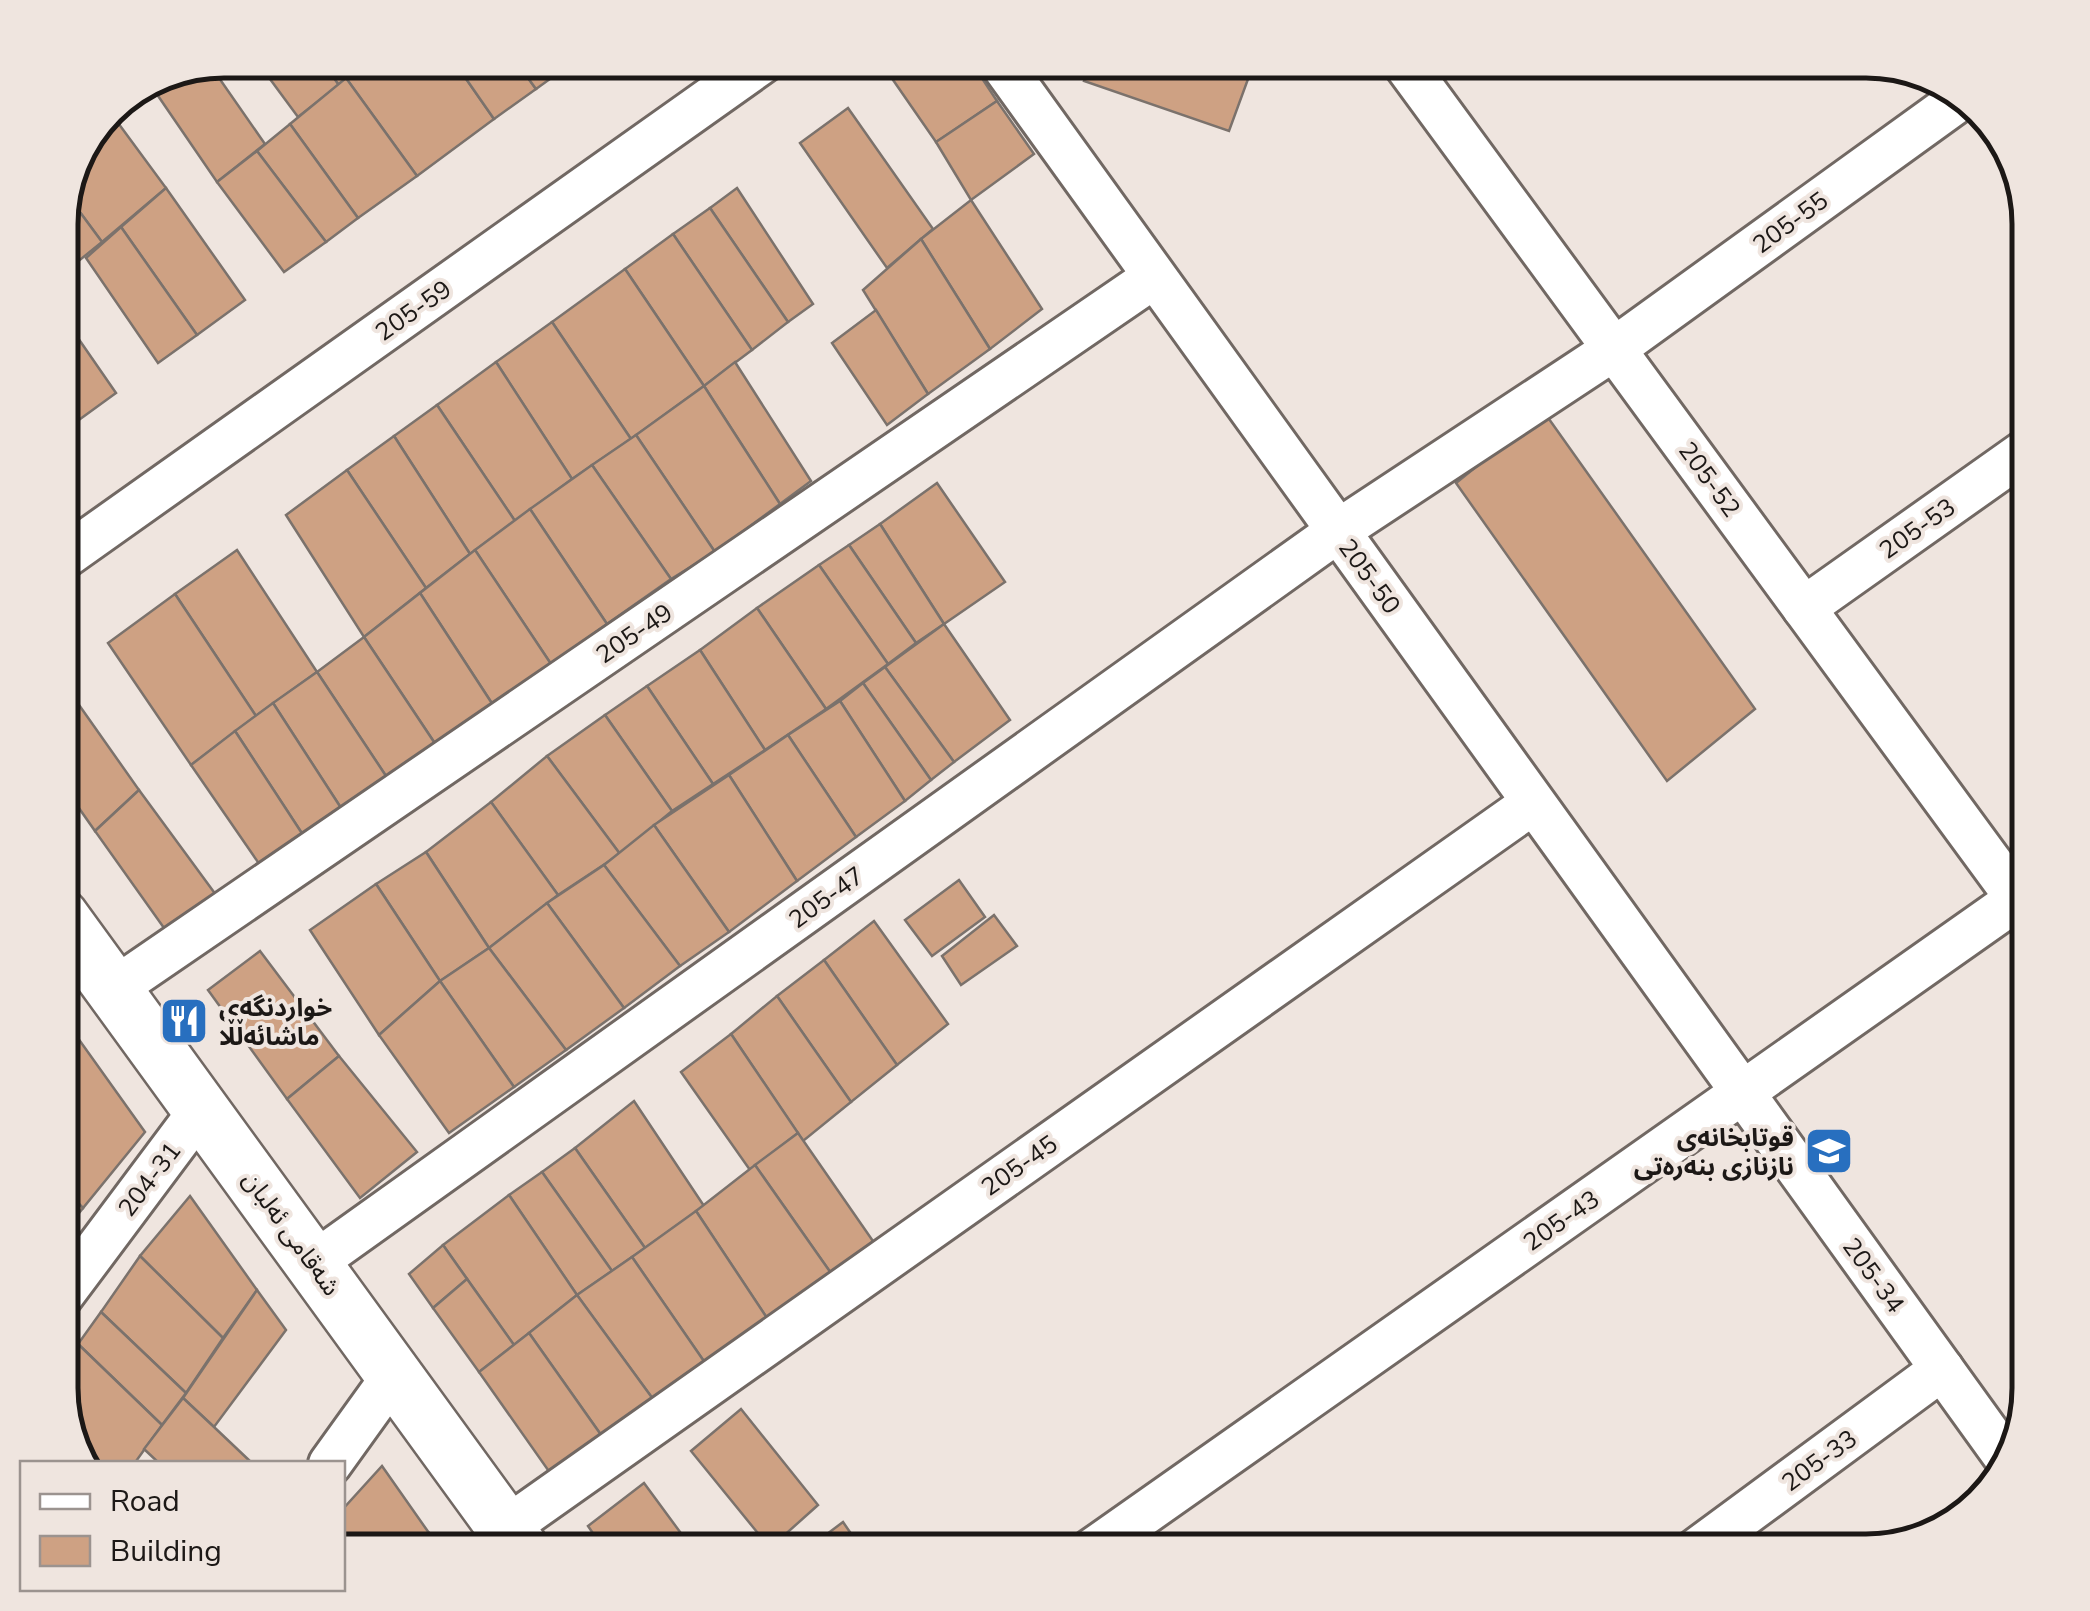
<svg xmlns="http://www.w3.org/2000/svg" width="2090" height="1611" font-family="'Nunito Sans','Noto Sans Arabic',sans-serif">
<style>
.building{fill:#cea183;stroke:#7b726c;stroke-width:2.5}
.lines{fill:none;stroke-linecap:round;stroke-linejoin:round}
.minor-casing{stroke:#716863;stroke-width:48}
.tertiary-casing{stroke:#716863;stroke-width:60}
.minor{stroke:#fff;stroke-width:42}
.tertiary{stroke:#fff;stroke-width:55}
.labels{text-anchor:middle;stroke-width:8;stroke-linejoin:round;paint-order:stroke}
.street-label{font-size:25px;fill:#1c1816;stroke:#efe5df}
.poi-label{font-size:25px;font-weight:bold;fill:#1c1816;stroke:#efe5df;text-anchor:start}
.rim{fill:none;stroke:#1c1816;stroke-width:5}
</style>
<rect width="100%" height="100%" fill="#efe5df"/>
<g class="building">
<path d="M256,60H321L339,85L298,117Z"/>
<path d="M321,60H369L339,85Z"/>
<path d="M369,60H453L494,119L417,176L346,78Z"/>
<path d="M453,60H515L536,89L494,119Z"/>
<path d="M515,60H554L561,71L536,89Z"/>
<path d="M915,60H970L997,101L936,142L891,77Z"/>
<path d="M1091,60H1255L1229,131L1084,81Z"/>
<path d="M210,65L265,144L217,182L152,87Z"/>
<path d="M346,78L417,176L358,218L290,124Z"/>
<path d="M997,101L1034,154L971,200L936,142Z"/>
<path d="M848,108L933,229L887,268L800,143Z"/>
<path d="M110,112L166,188L102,242L68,196Z"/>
<path d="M290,124L358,218L326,242L257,151Z"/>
<path d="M257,151L326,242L284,272L217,182Z"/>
<path d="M166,188L245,300L197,335L121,227Z"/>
<path d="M737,188L813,304L788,322L710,208Z"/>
<path d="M68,196L102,242L60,276V212Z"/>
<path d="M971,200L1042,309L990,349L921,239Z"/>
<path d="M710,208L788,322L752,350L673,234Z"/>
<path d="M121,227L197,335L158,363L86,258Z"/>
<path d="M673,234L752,350L704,386L625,269Z"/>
<path d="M921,239L990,349L928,394L863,290Z"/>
<path d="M625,269L704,386L631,439L552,322Z"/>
<path d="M876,310L928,394L887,425L832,343Z"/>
<path d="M60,312L116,393L76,422L60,401Z"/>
<path d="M552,322L631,439L572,479L496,362Z"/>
<path d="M496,362L572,479L515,521L437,405Z"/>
<path d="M735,362L811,481L780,504L704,386Z"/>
<path d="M704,386L780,504L715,552L636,435Z"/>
<path d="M60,401L76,422L60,433Z"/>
<path d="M437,405L515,521L470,554L394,436Z"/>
<path d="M1544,412L1755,709L1667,781L1456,483Z"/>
<path d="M636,435L715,552L671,579L592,465Z"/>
<path d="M394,436L470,554L426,588L347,470Z"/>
<path d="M592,465L671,579L607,624L530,509Z"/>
<path d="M347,470L426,588L364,637L286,515Z"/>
<path d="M937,483L1005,582L944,624L880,524Z"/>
<path d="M530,509L607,624L551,664L475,550Z"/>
<path d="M880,524L944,624L916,643L849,545Z"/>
<path d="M849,545L916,643L888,664L819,565Z"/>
<path d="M237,550L317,672L256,716L175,594Z"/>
<path d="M475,550L551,664L493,705L420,593Z"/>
<path d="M819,565L888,664L826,709L757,608Z"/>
<path d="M420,593L493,705L436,745L364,637Z"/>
<path d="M175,594L256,716L191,765L108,643Z"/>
<path d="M757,608L826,709L765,750L700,650Z"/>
<path d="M944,624L1010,720L954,762L885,667Z"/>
<path d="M364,637L436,745L388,779L317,672Z"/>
<path d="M700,650L765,750L713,784L647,686Z"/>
<path d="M885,667L954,762L931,780L863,683Z"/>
<path d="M317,672L388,779L343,811L273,703Z"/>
<path d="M60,678L139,790L95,831L60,781Z"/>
<path d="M863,683L931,780L905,801L840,701Z"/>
<path d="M647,686L713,784L672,811L605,715Z"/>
<path d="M840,701L905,801L856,837L788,735Z"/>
<path d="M273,703L343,811L305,838L235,731Z"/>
<path d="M605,715L672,811L620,854L547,756Z"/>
<path d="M235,731L305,838L262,868L191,765Z"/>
<path d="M788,735L856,837L797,881L729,775Z"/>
<path d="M547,756L620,854L558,895L491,802Z"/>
<path d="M729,775L797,881L729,932L654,825Z"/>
<path d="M139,790L219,899L169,935L95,831Z"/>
<path d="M491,802L558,895L489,948L426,852Z"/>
<path d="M654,825L729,932L680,966L604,865Z"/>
<path d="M426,852L489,948L440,981L376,884Z"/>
<path d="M604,865L680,966L624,1008L547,903Z"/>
<path d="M959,880L985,917L932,956L905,920Z"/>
<path d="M376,884L440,981L379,1035L310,930Z"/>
<path d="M547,903L624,1008L566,1050L489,948Z"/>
<path d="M994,915L1017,946L961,985L942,956Z"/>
<path d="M874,921L948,1024L897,1065L824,960Z"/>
<path d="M489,948L566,1050L514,1087L440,981Z"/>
<path d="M260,951L339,1056L287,1099L208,990Z"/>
<path d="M824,960L897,1065L851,1102L777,996Z"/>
<path d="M440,981L514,1087L449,1133L379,1035Z"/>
<path d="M777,996L851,1102L803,1141L731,1034Z"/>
<path d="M60,1013L145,1132L83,1208L60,1184Z"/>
<path d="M731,1034L798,1133L750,1170L681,1072Z"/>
<path d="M339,1056L417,1152L360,1198L287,1099Z"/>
<path d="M634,1101L704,1206L645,1248L575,1148Z"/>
<path d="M798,1133L875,1244L833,1276L755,1165Z"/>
<path d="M575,1148L645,1248L612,1271L542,1172Z"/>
<path d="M755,1165L833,1276L771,1324L696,1211Z"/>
<path d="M542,1172L612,1271L577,1295L509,1195Z"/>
<path d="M60,1184L83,1208L60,1237Z"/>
<path d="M509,1195L577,1295L514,1345L443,1245Z"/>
<path d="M190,1196L257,1290L223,1338L140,1256Z"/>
<path d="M696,1211L771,1324L710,1370L632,1257Z"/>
<path d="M443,1245L467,1279L433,1308L409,1274Z"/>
<path d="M140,1256L223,1338L186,1393L101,1312Z"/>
<path d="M632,1257L710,1370L661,1410L577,1295Z"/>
<path d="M467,1279L514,1345L479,1372L433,1308Z"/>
<path d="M257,1290L286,1330L214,1427L183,1398Z"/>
<path d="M577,1295L661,1410L611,1449L529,1333Z"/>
<path d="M101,1312L186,1393L162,1425L78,1344Z"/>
<path d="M529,1333L611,1449L560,1487L479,1372Z"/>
<path d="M78,1344L162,1425L134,1464H84L76,1456L60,1398V1368Z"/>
<path d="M183,1398L214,1427L253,1464H160L144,1449Z"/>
<path d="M741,1409L818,1505L770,1548L691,1451Z"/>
<path d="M382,1466L429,1533L413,1551H342V1510Z"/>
<path d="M644,1483L694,1551H605L588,1526Z"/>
<path d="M843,1522L863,1551H821L815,1543Z"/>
<path d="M429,1533L442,1551H413Z"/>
</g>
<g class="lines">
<g class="minor-casing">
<g id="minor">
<path d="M999,60L2006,1458"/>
<path d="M1402,60L2030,916"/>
<path d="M60,560L765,60"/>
<path d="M1804,608L2030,448"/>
<path d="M114,989L1154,277"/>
<path d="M314,1263L1338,531L1614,349L1967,94"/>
<path d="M60,1298L202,1108"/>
<path d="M330,1464L394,1375"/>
<path d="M506,1528L1533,803"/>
<path d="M1091,1551L2030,890"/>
<path d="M1695,1551L1942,1369"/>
</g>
</g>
<g class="tertiary-casing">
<path id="tertiary" d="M60,916L522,1551"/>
</g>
<use href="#minor" class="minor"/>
<use href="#tertiary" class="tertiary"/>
</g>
<defs>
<g id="restaurant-square" transform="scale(2.5)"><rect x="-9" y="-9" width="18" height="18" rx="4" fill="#286fbf" stroke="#efe5df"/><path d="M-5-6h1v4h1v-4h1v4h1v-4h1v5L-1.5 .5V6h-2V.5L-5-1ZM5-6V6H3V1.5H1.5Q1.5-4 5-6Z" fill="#fff"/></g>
<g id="school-square" transform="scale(2.5)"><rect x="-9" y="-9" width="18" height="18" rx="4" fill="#286fbf" stroke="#efe5df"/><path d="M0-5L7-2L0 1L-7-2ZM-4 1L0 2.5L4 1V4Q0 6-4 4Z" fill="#fff"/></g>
</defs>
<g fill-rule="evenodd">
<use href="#restaurant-square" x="184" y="1021"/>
<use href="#school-square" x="1829" y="1151"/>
</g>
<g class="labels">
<g class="street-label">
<text transform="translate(1790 222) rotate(-36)" y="9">205-55</text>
<text transform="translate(413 310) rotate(-35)" y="9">205-59</text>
<text transform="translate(1710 479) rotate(54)" y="9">205-52</text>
<text transform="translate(1917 528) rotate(-35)" y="9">205-53</text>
<text transform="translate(1370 576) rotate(54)" y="9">205-50</text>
<text transform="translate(634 633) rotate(-34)" y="9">205-49</text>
<text transform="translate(826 897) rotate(-36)" y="9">205-47</text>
<text transform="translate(1019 1165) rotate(-35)" y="9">205-45</text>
<text transform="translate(149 1179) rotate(-53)" y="9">204-31</text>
<text transform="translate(1561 1220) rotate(-35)" y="9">205-43</text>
<text transform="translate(292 1233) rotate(54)" y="9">شەقامی ئەلبان</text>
<text transform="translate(1874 1275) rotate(54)" y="9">205-34</text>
<text transform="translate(1819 1460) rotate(-36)" y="9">205-33</text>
</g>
<g class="poi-label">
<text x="219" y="1016">خواردنگەی<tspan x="219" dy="29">ماشائەڵڵا</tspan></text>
<text x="1794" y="1146" text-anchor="end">قوتابخانەی<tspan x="1794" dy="29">نازنازی بنەرەتی</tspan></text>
</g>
</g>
<path d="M0 0H2090V1611H0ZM224 78H1866A146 146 0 0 1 2012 224V1388A146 146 0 0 1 1866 1534H224A146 146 0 0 1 78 1388V224A146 146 0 0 1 224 78Z" fill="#efe5df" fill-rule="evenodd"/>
<path class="rim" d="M224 78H1866A146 146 0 0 1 2012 224V1388A146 146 0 0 1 1866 1534H224A146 146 0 0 1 78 1388V224A146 146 0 0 1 224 78Z"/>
<rect x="20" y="1461" width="325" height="130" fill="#efe5df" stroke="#9b938f" stroke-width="2.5"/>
<rect x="40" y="1494" width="50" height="15" fill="#ffffff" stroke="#9b938f" stroke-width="2.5"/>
<text x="110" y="1511" font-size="30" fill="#1c1816">Road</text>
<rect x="40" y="1536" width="50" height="30" fill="#cea183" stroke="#9b938f" stroke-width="2.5"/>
<text x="110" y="1561" font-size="30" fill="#1c1816">Building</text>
</svg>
